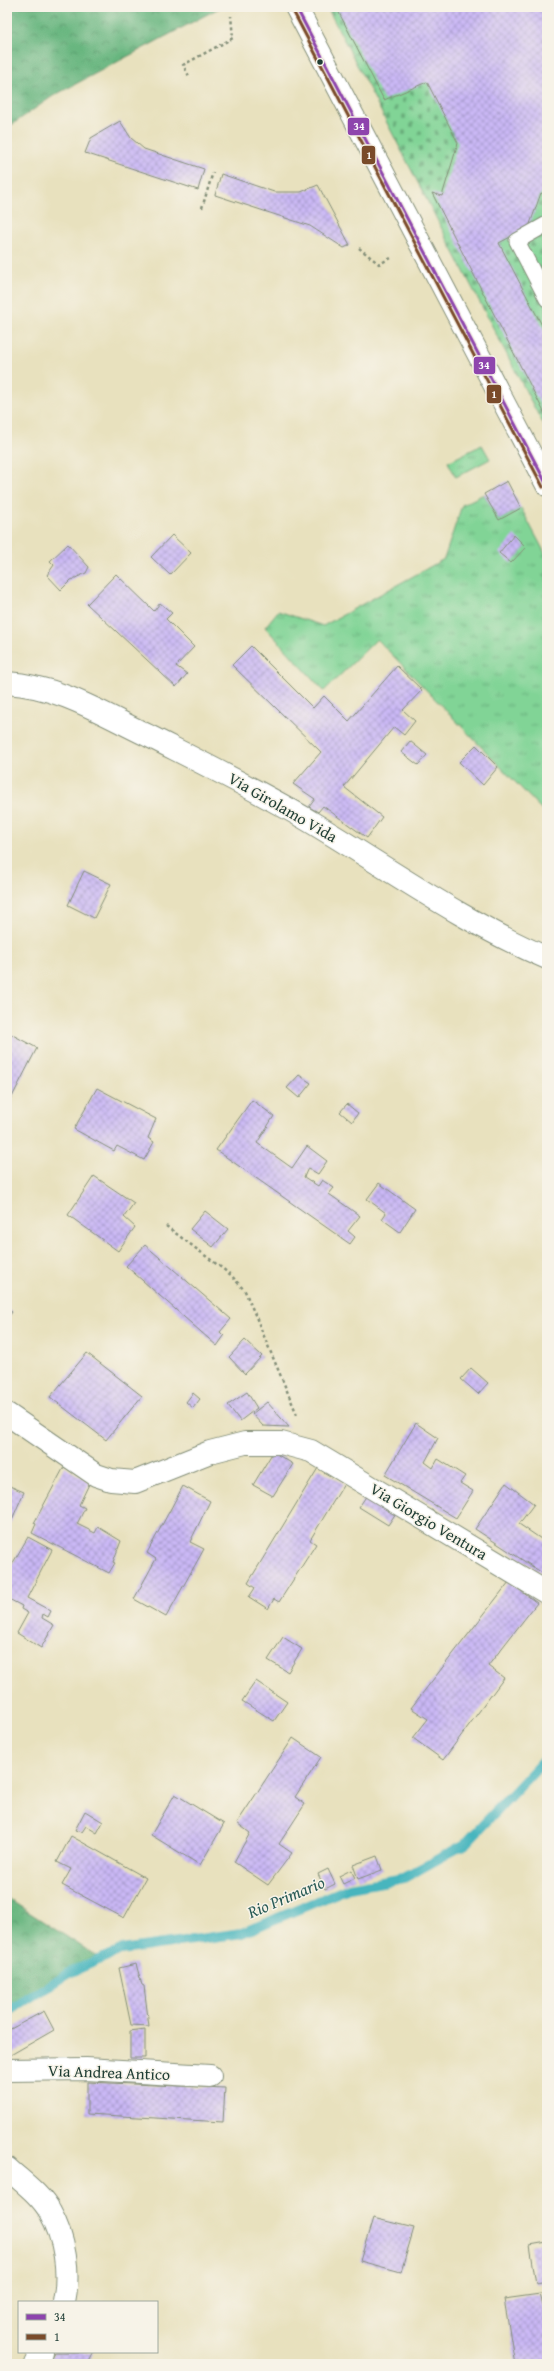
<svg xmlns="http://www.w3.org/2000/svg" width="554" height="2371" font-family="'Gentium Book Plus',serif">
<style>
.grass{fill:url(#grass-tufts);stroke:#508865}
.forest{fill:url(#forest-crowns);stroke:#447a5a}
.cemetery{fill:url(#cemetery-stones);stroke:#508865}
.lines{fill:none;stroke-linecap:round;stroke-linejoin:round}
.stream{stroke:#46b5be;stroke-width:10}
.building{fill:url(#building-cross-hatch)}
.service-casing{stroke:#848f79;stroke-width:17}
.minor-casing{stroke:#848f79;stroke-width:24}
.tertiary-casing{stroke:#848f79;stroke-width:24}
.path{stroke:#848f79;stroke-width:2.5;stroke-dasharray:3 3;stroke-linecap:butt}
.service{stroke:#fff;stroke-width:15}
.minor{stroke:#fff;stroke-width:22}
.tertiary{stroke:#fff;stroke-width:22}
.bus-1-casing{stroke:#f7f3e8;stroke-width:6}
.bus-2-casing{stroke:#f7f3e8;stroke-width:6}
.bus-1{stroke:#8e44ad;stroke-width:3}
.bus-2{stroke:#7a4b2a;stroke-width:3}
.bus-dot{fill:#1f3d34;stroke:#f7f3e8;stroke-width:1.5}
.labels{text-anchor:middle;stroke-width:3;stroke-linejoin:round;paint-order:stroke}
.street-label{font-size:16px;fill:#1f3d34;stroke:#f7f3e8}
.water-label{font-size:17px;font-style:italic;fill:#295b56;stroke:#f7f3e8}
.line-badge{stroke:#f7f3e8;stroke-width:1.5}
.badge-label{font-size:11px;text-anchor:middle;font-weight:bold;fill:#fff}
</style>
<defs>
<pattern id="grass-tufts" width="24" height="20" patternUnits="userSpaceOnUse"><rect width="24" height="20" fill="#81d496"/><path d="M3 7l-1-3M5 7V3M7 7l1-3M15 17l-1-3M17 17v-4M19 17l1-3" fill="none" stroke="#69ad7b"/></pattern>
<pattern id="forest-crowns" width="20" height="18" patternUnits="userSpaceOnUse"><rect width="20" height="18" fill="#68b67f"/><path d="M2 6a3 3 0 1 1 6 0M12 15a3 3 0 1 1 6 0" fill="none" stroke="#559569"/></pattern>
<pattern id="cemetery-stones" width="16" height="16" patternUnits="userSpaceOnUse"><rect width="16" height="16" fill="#81d496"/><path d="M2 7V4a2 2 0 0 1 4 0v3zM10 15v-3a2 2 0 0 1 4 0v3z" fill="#69ad7b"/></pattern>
<pattern id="building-cross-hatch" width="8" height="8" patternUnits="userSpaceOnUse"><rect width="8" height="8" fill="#cab8f5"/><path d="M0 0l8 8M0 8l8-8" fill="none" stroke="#a397c7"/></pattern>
</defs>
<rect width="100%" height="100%" fill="#f7f3e8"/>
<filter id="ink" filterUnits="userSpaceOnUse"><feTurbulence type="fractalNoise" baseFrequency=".025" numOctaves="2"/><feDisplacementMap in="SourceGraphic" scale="8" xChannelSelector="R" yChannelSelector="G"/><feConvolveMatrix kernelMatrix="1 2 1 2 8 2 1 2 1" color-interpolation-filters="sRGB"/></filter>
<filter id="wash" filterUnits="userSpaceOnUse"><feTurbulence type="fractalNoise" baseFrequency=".012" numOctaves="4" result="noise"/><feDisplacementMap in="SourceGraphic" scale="16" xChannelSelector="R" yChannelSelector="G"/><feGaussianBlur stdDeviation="0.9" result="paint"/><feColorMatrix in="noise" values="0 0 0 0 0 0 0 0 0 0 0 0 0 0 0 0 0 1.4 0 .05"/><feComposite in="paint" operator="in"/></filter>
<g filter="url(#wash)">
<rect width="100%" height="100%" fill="#e8e1be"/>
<g class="grass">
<path d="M482,445L490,459L456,477L448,462Z"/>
<path d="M484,494L499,520L521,508L547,557V815L377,639L324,691L265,627L278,611L323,626L444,559L462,505Z"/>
</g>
<g class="forest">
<path d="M7,7H221L53,96L7,128Z"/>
<path d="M7,1898L101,1959L67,1974L7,2012Z"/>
</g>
<path class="cemetery" d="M327,7H547V432Z"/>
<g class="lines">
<path class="stream" d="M7,2012L67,1974L121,1950L242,1933L349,1888L404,1878L465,1844L547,1757"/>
</g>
<g id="blocks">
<g class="building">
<path d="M336,7H547V196L541,193L530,224L533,225L499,243L547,335V418L432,193L442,196L458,143L427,82L384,100Z"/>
<path d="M120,121L131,138L144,149L204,169L198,190L85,153L91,138Z"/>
<path d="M221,174L274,192H301L318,185L350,245L344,248L310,226L215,195Z"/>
<path d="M507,481L521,508L499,520L484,494Z"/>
<path d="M172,535L191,553L170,575L151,557Z"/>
<path d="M514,535L526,547L511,563L499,553Z"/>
<path d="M68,544L89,567L86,573L71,580L61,590L47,575L54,565L50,561Z"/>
<path d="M116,574L154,611L160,603L172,613L166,619L194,647L176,666L187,674L176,687L87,604Z"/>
<path d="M251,646L313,708L324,696L349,721L397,666L422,690L403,710L415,721L404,735L394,727L344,787L382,817L367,838L323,806L318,812L309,807L315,799L293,784L321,752L232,665Z"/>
<path d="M410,741L427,755L418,765L401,752Z"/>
<path d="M476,745L498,767L483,785L459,762Z"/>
<path d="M84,871L111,884L94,918L68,905Z"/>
<path d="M7,1032L37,1048L12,1097L7,1095Z"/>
<path d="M299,1075L311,1083L299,1098L287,1088Z"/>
<path d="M97,1088L156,1119L148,1138L154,1142L144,1160L117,1146L114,1151L74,1129Z"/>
<path d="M252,1100L274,1116L257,1143L292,1168L307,1146L327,1161L318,1174L308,1168L304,1177L318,1186L322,1180L334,1188L329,1194L360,1216L348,1231L355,1237L350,1244L216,1150Z"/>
<path d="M347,1104L358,1113L352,1122L340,1112Z"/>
<path d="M94,1176L134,1203L124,1217L135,1227L118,1251L68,1215Z"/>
<path d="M379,1183L415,1209L400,1232L382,1219L386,1213L367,1199Z"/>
<path d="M205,1211L228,1229L213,1247L190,1229Z"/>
<path d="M145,1245L231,1319L220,1332L224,1336L217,1346L126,1266Z"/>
<path d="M7,1308L12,1312L7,1319Z"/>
<path d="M245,1340L262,1356L245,1374L229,1357Z"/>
<path d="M87,1353L142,1396L106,1440L50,1397Z"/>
<path d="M471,1368L488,1383L478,1394L461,1379Z"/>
<path d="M247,1392L257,1408L240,1421L228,1405Z"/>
<path d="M193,1393L200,1399L193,1408L186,1402Z"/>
<path d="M267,1402L289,1427L263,1426L252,1414Z"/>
<path d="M416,1423L438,1438L425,1462L433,1468L438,1459L465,1476L460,1483L473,1491L456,1518L385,1475Z"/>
<path d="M273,1452L293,1464L273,1496L253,1485Z"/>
<path d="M64,1467L90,1482L79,1505L85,1508L77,1524L95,1533L98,1527L121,1541L113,1562L115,1563L109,1573L32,1533L36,1524L34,1523Z"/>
<path d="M318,1468L344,1484L310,1540L316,1544L279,1602L274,1599L268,1609L249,1597L255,1588L248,1583Z"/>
<path d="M506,1483L534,1504L519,1524L547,1543V1576L475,1529Z"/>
<path d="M7,1485L24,1492L7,1531Z"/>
<path d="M183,1486L210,1501L190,1542L204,1549L166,1617L134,1599L156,1559L147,1553Z"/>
<path d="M367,1495L396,1513L388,1525L359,1507Z"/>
<path d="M28,1537L52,1550L27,1598L51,1611L48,1617L43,1614L42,1618L54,1625L41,1648L17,1633L28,1613L21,1609L22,1606L7,1598V1573Z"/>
<path d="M509,1582L537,1603L488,1666L504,1678L443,1760L413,1738L428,1719L411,1708Z"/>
<path d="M283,1637L302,1649L288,1672L268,1660Z"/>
<path d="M256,1681L287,1702L274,1721L242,1701Z"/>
<path d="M293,1738L321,1757L295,1797L305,1804L279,1844L292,1853L268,1885L234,1862L250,1833L237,1823Z"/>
<path d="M175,1794L224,1824L200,1865L151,1835Z"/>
<path d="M85,1811L103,1822L97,1833L86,1826L82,1832L75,1830Z"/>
<path d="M71,1836L146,1878L124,1918L62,1885L71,1869L57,1862Z"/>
<path d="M377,1856L382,1870L358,1879L353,1865Z"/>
<path d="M328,1869L335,1884L325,1889L318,1874Z"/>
<path d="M351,1870L355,1878L343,1884L339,1876Z"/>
<path d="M136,1964L142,1985L144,1986L149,2026L131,2025L119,1968Z"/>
<path d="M44,2011L54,2030L7,2057V2031Z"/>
<path d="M145,2029V2058H130V2031Z"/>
<path d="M87,2082L225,2088L223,2122L87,2114Z"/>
<path d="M373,2218L414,2228L401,2272L360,2261Z"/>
<path d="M547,2242V2282L536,2284L530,2245Z"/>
<path d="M540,2294L547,2321V2364H515L504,2299Z"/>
<path d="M54,2352H94L88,2364H47Z"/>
</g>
</g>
</g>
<g filter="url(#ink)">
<use href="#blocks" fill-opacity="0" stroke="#848f79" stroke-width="1"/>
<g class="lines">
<g class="service-casing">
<path id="service" d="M547,224L517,241L547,299"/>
</g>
<g class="minor-casing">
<g id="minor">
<path d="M7,683C59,686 103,714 149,736C202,763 255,789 306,819C387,867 461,921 547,958"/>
<path d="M7,1414L96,1475L111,1480L135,1482L210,1452L245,1443H281L311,1451L547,1593"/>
<path d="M7,2070L86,2069L210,2076"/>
<path d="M7,2168C21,2181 41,2195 50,2212C65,2238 70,2273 64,2302"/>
<path d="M35,2364L41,2352"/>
</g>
</g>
<g class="tertiary-casing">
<path id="tertiary" d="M296,7L547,485"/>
</g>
<g class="path">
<path d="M189,76L183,65L233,38L231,16"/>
<path d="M202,208L213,172"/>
<path d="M359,248L379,264L393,257"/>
<path d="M166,1226L231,1275L245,1291L298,1417"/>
</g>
<use href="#service" class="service"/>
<use href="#minor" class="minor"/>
<use href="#tertiary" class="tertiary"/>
<g class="bus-1-casing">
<path id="bus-1" d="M296,7L547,485"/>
</g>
<g class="bus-2-casing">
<path id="bus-2" d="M292,9L543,487"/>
</g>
<use href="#bus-1" class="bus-1"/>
<use href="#bus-2" class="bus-2"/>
</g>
</g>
<circle class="bus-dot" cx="320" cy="62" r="3.5"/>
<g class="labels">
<g class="street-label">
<text transform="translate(283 807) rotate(30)" y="6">Via Girolamo Vida</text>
<text transform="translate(429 1521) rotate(31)" y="6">Via Giorgio Ventura</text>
<text transform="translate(109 2072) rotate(2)" y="6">Via Andrea Antico</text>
</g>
<g class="water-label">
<text transform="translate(286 1897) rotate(-23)" y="6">Rio Primario</text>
</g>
</g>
<g class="line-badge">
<rect x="347" y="117" width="23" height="19" rx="4" fill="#8e44ad"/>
<rect x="361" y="145" width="15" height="20" rx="4" fill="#7a4b2a"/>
<rect x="473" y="356" width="23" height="19" rx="4" fill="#8e44ad"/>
<rect x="486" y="384" width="16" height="20" rx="4" fill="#7a4b2a"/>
</g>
<g class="badge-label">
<text x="359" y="130">34</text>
<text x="369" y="159">1</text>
<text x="484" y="369">34</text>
<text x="494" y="398">1</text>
</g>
<rect width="554" height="2371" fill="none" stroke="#f7f3e8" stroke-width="24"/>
<rect x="18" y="2301" width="140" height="52" fill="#f7f3e8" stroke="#a1aaa0"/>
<rect x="26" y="2314" width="20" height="6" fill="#8e44ad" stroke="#a1aaa0"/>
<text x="54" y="2321" font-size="12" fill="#1f3d34">34</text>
<rect x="26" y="2334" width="20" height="6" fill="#7a4b2a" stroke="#a1aaa0"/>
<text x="54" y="2341" font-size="12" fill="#1f3d34">1</text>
</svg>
